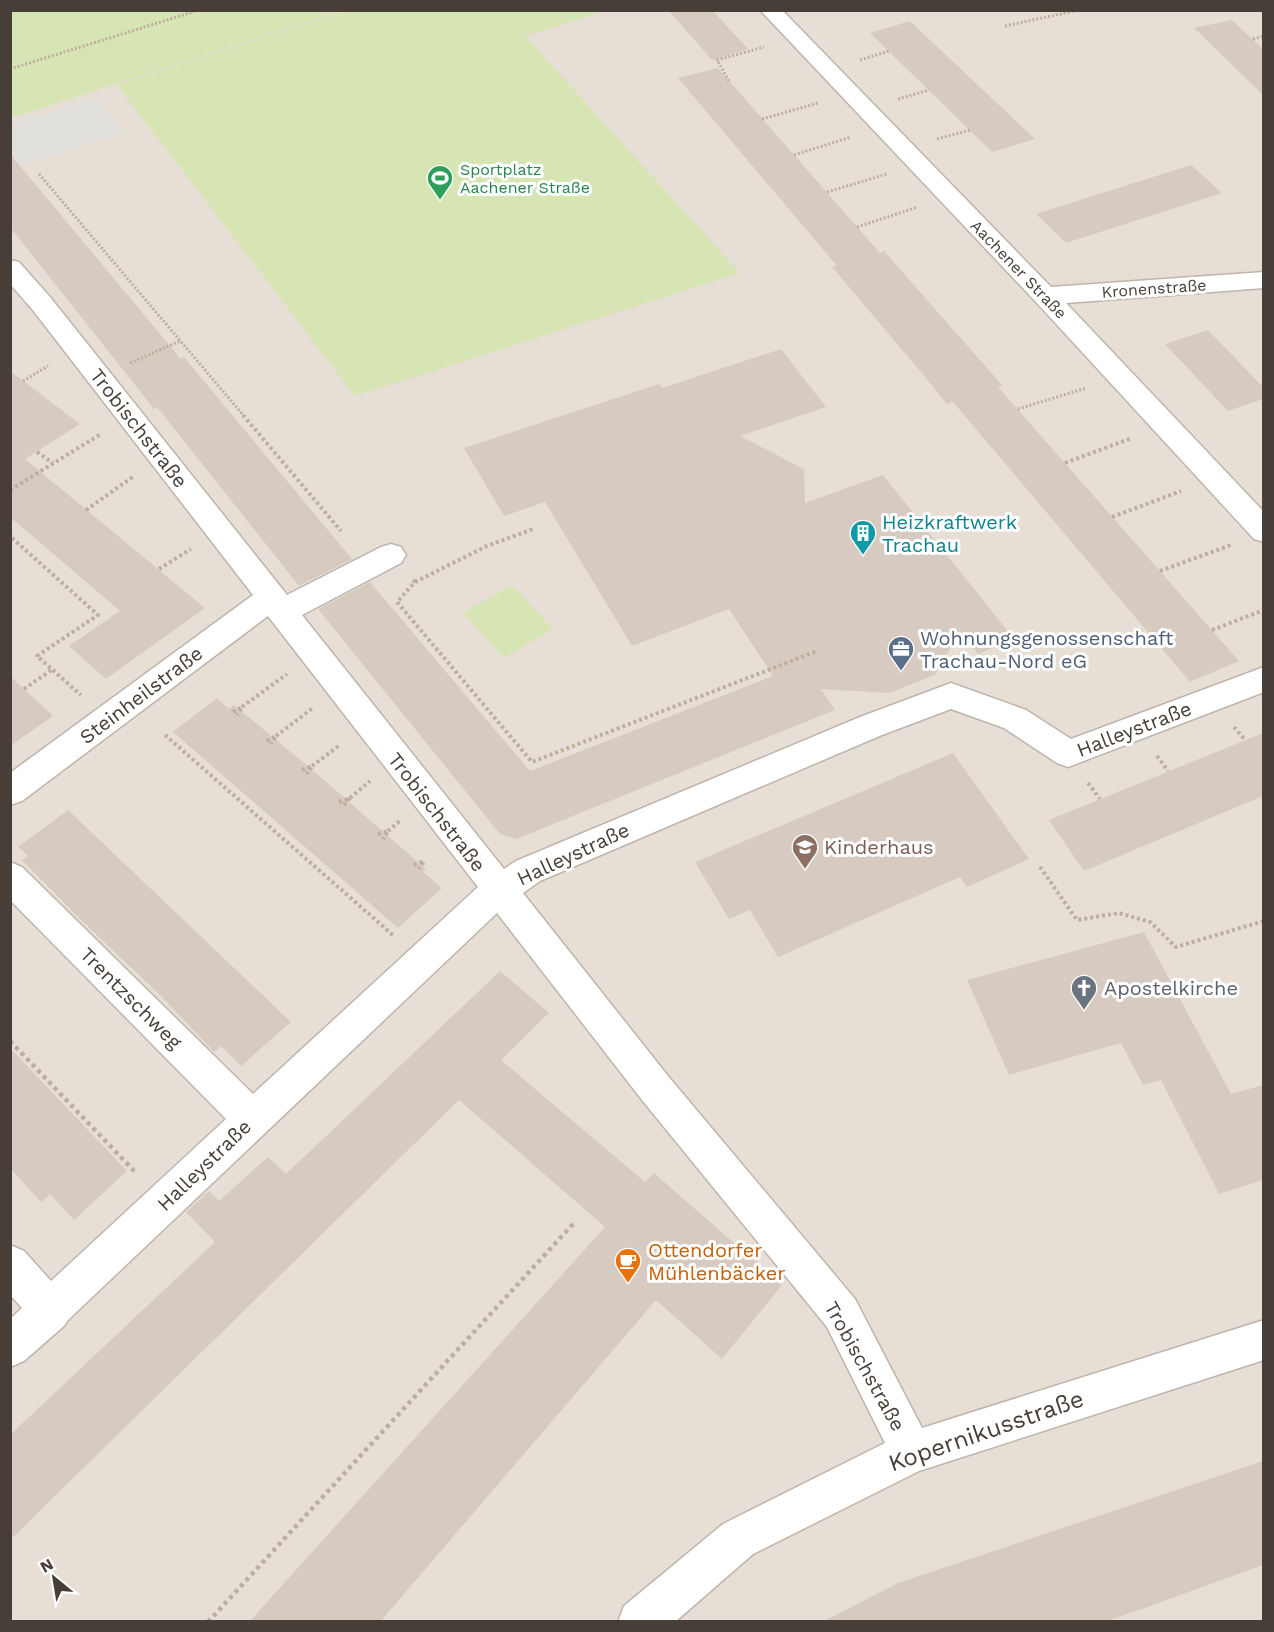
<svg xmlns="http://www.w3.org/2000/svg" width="1274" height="1632" font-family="'Work Sans',sans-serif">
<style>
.residential{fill:#e7dfd6}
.green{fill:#d6e5b3}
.parking{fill:#e1dfdc}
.building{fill:#d7cbc1}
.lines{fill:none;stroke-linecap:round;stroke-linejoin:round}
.minor-casing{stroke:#beb4ab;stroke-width:3}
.path-far2{stroke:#bfae9d;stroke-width:3;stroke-dasharray:2 2;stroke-linecap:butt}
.path-far1{stroke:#bfae9d;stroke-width:4;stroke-dasharray:3 3;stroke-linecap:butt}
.path{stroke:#bfae9d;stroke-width:4.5;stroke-dasharray:4 4;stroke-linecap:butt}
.minor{fill:#fff;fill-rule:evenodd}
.labels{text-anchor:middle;stroke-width:6;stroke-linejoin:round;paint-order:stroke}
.far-leisure-label{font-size:16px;fill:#27864d;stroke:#fff;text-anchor:start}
.far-street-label{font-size:16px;fill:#463e37;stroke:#fff}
.street-label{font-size:20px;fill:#463e37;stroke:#fff}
.culture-label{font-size:20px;fill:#0d838f;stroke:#fff;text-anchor:start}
.service-label{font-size:20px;fill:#4e5e75;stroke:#fff;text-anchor:start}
.education-label{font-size:20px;fill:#785e54;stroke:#fff;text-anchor:start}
.worship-label{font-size:20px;fill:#5b616d;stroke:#fff;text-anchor:start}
.food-label{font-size:20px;fill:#c56008;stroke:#fff;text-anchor:start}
.near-street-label{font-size:24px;fill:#463e37;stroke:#fff}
</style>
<rect width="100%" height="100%" fill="#f3eee8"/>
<rect class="residential" x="11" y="11" width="1252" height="1610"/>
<g class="green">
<path d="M11,10H341V11L11,118Z"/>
<path d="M345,11H606L525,36L740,273L355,396L117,85Z"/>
<path d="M512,585L553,629L504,658L463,613Z"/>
</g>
<path class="parking" d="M97,97L122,132L11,169L10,125Z"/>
<g class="building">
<path d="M668,10H712L748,49L712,60Z"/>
<path d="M1232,20L1263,49V95L1194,28Z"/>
<path d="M910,21L1035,139L992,152L870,33Z"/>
<path d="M718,68L880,253L884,251L1002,385L998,387L1239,661L1190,682L953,402L947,404L920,371L832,267L837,266L678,78Z"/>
<path d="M10,154L181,359L184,357L352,559L299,586L157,407L154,409L10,227Z"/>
<path d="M1191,165L1222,193L1066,243L1036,214Z"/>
<path d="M1208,330L1263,387V399L1228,411L1165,344Z"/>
<path d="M781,349L826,407L740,436L804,469L805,503L883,475L1014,639L978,654L960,631L935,675L889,693L821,689L835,710L516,839L500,834L318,609L370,582L530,771L773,676L729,609L632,646L545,502L504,516L464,448L659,384L662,388Z"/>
<path d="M10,371L80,424L25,459L205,608L106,679L69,646L120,611L10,517Z"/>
<path d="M10,676L53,716L10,746Z"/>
<path d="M217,698L229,709L234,705L316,773L426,869L423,872L442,888L398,928L173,732Z"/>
<path d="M1263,733V796L1084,871L1049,820Z"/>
<path d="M953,753L1029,859L967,887L960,877L778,957L750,910L729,919L695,862Z"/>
<path d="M68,810L291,1022L241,1066L221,1046L214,1052L162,997L79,918L22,860L28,856L18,847Z"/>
<path d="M1144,932L1231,1094L1263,1085V1180L1219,1194L1161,1080L1143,1085L1121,1043L1009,1075L967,980Z"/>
<path d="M500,971L549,1013L501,1060L645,1182L654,1173L782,1285L722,1359L656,1300L380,1622H249L605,1227L459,1100L10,1540V1435L215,1242L186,1212L209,1191L219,1201L268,1157L286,1174Z"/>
<path d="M10,1048L127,1171L74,1220L50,1194L41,1202L10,1168Z"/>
<path d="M1263,1461V1565L1139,1610L1104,1622H822L898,1583Z"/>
</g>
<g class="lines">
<g class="minor-casing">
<g id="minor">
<path d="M760,10H782L1051,287L1264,272V288L1066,303L1264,512V542L1254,539L1036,302Z"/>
<path d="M10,260L19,262L50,297L287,595L381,547L391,544L401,547L406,555L401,563L302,615L504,869L516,861L860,717L951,683L1026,710L1071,739L1264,667V692L1068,767L1057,763L1004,728L951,709L882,735L540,881L523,893L668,1076L855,1299L922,1428L1264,1320V1360L919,1471L753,1554L675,1622H618L624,1606L723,1524L885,1443L827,1327L642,1100L497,913L67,1321L65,1325L24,1361L10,1367V1319L22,1308L10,1295V1245L24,1251L51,1281L226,1119L10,900V862L22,867L253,1094L478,887L268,616L22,801L10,805V773L253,595L32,309L10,284Z"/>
</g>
</g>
<g class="path-far2">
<path d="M1005,26L1079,10"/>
<path d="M1253,39L1264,36"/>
<path d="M860,60L889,51"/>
<path d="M10,69L199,10"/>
<path d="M729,81L717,60L764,47"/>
<path d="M898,99L929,90"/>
<path d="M762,119L818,103"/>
<path d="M937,139L970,130"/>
<path d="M794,155L851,137"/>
<path d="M39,174L244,416"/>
<path d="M827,192L887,174"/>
<path d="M857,227L918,207"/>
<path d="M130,363L180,341"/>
<path d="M23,381L48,366"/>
<path d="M1018,409L1086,388"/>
</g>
<g class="path-far1">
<path d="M243,415L341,531"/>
<path d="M37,452L53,463"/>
<path d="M1065,463L1132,438"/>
<path d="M10,490L101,434"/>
<path d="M86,510L134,476"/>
<path d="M1112,517L1181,491"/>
<path d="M12,538L98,615L37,656L81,695"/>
<path d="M159,569L191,549"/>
<path d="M1160,571L1231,545"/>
<path d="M413,580L415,582L397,602L532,762L817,651"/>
<path d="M415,582L487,546L533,529"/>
<path d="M1212,630L1264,610"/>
<path d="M24,689L53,669"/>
<path d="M242,707L287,674"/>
<path d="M233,712L242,707L237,715"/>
<path d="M1234,727L1245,740"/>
<path d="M165,735L394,936"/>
<path d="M276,736L314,707"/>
<path d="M267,741L276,736L271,744"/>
<path d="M1157,756L1168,771"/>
<path d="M312,766L340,745"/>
<path d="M302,770L312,766L307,774"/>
<path d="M1088,783L1100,799"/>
<path d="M350,798L370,781"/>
<path d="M339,802L350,798L343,806"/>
<path d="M388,831L401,820"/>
<path d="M378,834L388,831L383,839"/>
<path d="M414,865L424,861L419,869"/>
<path d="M1040,867L1077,920L1119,913L1150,922L1176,947L1264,921"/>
</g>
<g class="path">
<path d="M10,1041L137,1174"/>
<path d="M208,1622L573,1224"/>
</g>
<use href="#minor" class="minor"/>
</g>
<defs>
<g id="stadium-pin" transform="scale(1.35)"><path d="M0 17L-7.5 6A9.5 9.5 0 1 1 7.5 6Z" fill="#2e9e5b" stroke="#fff"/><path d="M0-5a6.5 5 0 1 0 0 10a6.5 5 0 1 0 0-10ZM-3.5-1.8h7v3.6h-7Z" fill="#fff"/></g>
<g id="building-pin" transform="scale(1.35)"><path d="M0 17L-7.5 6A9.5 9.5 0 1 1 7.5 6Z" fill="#0f9aa8" stroke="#fff"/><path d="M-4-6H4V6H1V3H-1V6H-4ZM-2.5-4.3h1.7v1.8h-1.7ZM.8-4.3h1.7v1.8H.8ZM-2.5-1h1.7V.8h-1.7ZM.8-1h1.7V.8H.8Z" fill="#fff"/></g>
<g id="office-pin" transform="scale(1.35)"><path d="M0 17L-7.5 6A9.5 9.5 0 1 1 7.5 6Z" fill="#5c6f8a" stroke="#fff"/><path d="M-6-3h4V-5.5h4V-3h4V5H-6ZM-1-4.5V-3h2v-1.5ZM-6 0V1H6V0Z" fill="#fff"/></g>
<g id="school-pin" transform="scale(1.35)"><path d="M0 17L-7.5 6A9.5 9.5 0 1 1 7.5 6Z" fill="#8d6e63" stroke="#fff"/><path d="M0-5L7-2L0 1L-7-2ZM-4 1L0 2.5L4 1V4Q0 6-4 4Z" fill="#fff"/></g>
<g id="church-pin" transform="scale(1.35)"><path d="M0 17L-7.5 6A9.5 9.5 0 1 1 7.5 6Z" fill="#6b7280" stroke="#fff"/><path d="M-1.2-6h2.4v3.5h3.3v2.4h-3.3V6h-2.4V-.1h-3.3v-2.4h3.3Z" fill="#fff"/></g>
<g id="cafe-pin" transform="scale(1.35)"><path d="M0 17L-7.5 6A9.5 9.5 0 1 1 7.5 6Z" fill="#e8710a" stroke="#fff"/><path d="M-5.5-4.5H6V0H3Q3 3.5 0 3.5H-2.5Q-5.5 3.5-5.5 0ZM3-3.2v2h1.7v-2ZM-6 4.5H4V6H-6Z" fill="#fff"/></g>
</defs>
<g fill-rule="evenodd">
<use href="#stadium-pin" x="440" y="178"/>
<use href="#building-pin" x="863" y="533"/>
<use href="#office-pin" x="901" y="649"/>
<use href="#school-pin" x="805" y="847"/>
<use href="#church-pin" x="1084" y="988"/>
<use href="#cafe-pin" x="628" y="1261"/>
</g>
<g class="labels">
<g class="far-leisure-label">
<text x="460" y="175">Sportplatz<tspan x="460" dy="18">Aachener Straße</tspan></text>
</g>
<g class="far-street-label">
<text transform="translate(1019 269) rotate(46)" y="6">Aachener Straße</text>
<text transform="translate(1154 288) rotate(-4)" y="6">Kronenstraße</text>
</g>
<g class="street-label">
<text transform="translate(139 428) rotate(52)" y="7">Trobischstraße</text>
<text transform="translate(141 695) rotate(-37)" y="7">Steinheilstraße</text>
<text transform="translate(1134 729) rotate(-21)" y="7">Halleystraße</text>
<text transform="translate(437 812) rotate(52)" y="7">Trobischstraße</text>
<text transform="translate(573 854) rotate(-25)" y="7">Halleystraße</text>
<text transform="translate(131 998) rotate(45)" y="7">Trentzschweg</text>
<text transform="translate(204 1165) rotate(-44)" y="7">Halleystraße</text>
<text transform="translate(865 1366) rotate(61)" y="7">Trobischstraße</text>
</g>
<g class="culture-label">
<text x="882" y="529">Heizkraftwerk<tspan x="882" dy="23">Trachau</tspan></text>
</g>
<g class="service-label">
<text x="920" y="645">Wohnungsgenossenschaft<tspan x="920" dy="23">Trachau-Nord eG</tspan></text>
</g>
<g class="education-label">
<text x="824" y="854">Kinderhaus</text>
</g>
<g class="worship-label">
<text x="1104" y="995">Apostelkirche</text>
</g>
<g class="food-label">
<text x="648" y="1257">Ottendorfer<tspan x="648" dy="23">Mühlenbäcker</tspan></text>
</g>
<g class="near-street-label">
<text transform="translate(986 1431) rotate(-19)" y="8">Kopernikusstraße</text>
</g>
</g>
<rect width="1274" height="1632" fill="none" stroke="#463e37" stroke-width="24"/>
<g transform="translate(54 1578) rotate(330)" stroke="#ffffff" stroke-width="4.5" paint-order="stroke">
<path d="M0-4.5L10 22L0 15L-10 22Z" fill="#463e37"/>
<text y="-9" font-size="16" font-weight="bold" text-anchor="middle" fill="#463e37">N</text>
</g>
</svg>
